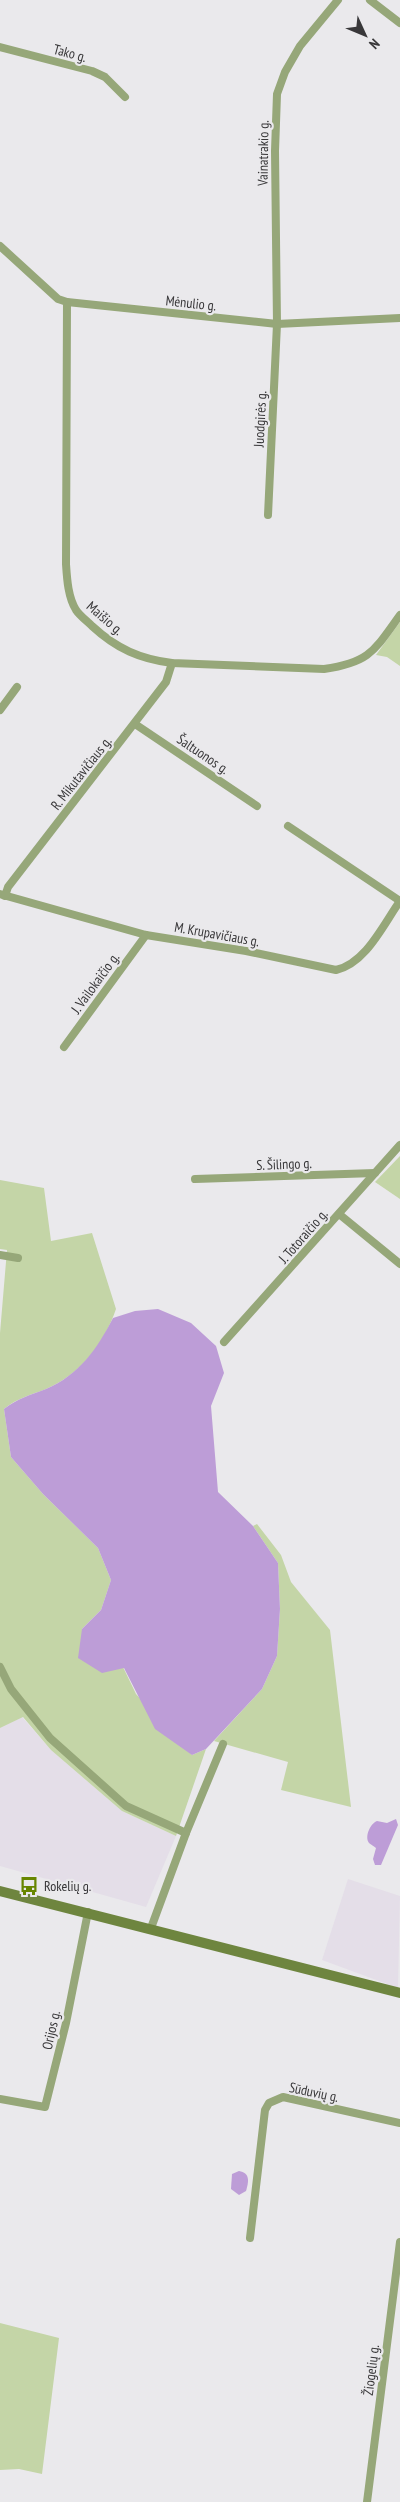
<svg xmlns="http://www.w3.org/2000/svg" width="400" height="2502" font-family="'PT Sans Narrow',sans-serif">
<style>
.built{fill:#e4dee8}
.green{fill:#c4d5a7}
.water{fill:#bd9dd7}
.lines{fill:none;stroke-linecap:round;stroke-linejoin:round}
.street{stroke:#96a779;stroke-width:8}
.secondary{stroke:#6e853f;stroke-width:10}
.labels{text-anchor:middle;stroke-width:4.5;stroke-linejoin:round;paint-order:stroke}
.street-label{font-size:14px;fill:#383739;stroke:#eae9ec}
.poi-label{font-size:14px;fill:#383739;stroke:#eae9ec;text-anchor:start}
</style>
<rect width="100%" height="100%" fill="#eae9ec"/>
<g class="built">
<path d="M22,1717L51,1750L122,1811L176,1836L146,1907L0,1866V1728Z"/>
<path d="M348,1879L400,1896L398,1988L322,1960Z"/>
</g>
<g class="green">
<path d="M400,622V666L387,657L376,655Z"/>
<path d="M400,1156V1199L375,1182Z"/>
<path d="M0,1180L44,1188L51,1241L92,1233L116,1309C104,1344 81,1374 46,1389C31,1395 17,1398 4,1409L11,1457L43,1494L98,1548L111,1580L101,1610L82,1629L123,1667L136,1694L192,1755L206,1749L176,1836L122,1811L51,1750L23,1717L0,1728V1333L7,1250L0,1249Z"/>
<path d="M257,1524L281,1555L291,1582L330,1630L351,1807L281,1790L288,1762L214,1741L262,1689L277,1656L280,1609L278,1563L253,1526Z"/>
<path d="M0,2323L59,2338L42,2474L19,2469L0,2470Z"/>
</g>
<g class="water">
<path d="M158,1309L191,1323L216,1346L224,1373L211,1406L218,1492L253,1526L278,1563L280,1609L277,1656L262,1689L206,1749L192,1755L155,1729L124,1668L102,1673L78,1658L82,1629L101,1610L111,1580L98,1548L43,1494L11,1457L4,1409C17,1399 30,1395 46,1389C79,1375 97,1349 113,1318L135,1311Z"/>
<path d="M396,1819L398,1825L381,1865H375L373,1859L376,1848C374,1846 371,1845 369,1843C364,1836 371,1823 377,1821L387,1823Z"/>
<path d="M239,2171C250,2173 249,2181 246,2191L239,2195L231,2189L232,2174Z"/>
</g>
<g class="lines">
<g class="street">
<path d="M370,0L400,23"/>
<path d="M0,47L92,71L105,77L125,97"/>
<path d="M0,246L58,299L67,302L277,324L400,318"/>
<path d="M67,302L66,564C67,579 68,597 76,610C80,616 87,621 92,626C117,649 140,659 172,663L324,669C370,662 374,651 400,615"/>
<path d="M268,515L277,324L275,151L277,94L285,72L300,46L338,0"/>
<path d="M0,710L17,687"/>
<path d="M135,724L257,806"/>
<path d="M288,826L400,901"/>
<path d="M0,894L146,935L246,951L336,970C366,963 383,925 400,901"/>
<path d="M5,896L8,887L166,682L172,663"/>
<path d="M64,1047L146,935"/>
<path d="M195,1179L375,1173"/>
<path d="M339,1214L400,1264"/>
<path d="M0,1255L18,1258"/>
<path d="M224,1342L400,1145"/>
<path d="M0,1667L11,1689L50,1738L126,1806L186,1833"/>
<path d="M151,1928L186,1833L223,1744"/>
<path d="M0,2099L45,2107L66,2023L88,1912"/>
<path d="M250,2238L265,2110L269,2103L283,2097L400,2123"/>
<path d="M367,2502L400,2242"/>
</g>
<path class="secondary" d="M0,1891L400,1993"/>
</g>
<defs>
<g id="bus-bare" transform="scale(1.5)"><path d="M-5-6H5V4H4V6H2V4H-2V6H-4V4H-5ZM-3.5-4V0h7V-4ZM-3.5 1.2v1.5H-2V1.2ZM2 1.2v1.5H3.5V1.2Z" fill="#678600" stroke="#eae9ec" stroke-width="2.5" paint-order="stroke"/></g>
</defs>
<g fill-rule="evenodd">
<use href="#bus-bare" x="29" y="1886"/>
</g>
<g class="labels">
<g class="street-label">
<text transform="translate(70 53) rotate(15)" y="5">Tako g.</text>
<text transform="translate(263 153) rotate(-89)" y="5">Vainatrakio g.</text>
<text transform="translate(191 303) rotate(6)" y="5">Mėnulio g.</text>
<text transform="translate(260 419) rotate(-87)" y="5">Juodgirės g.</text>
<text transform="translate(105 618) rotate(41)" y="5">Maišio g.</text>
<text transform="translate(203 754) rotate(34)" y="5">Šaltuonos g.</text>
<text transform="translate(81 773) rotate(-52)" y="5">R. Mikutavičiaus g.</text>
<text transform="translate(217 934) rotate(10)" y="5">M. Krupavičiaus g.</text>
<text transform="translate(95 983) rotate(-54)" y="5">J. Vailokaičio g.</text>
<text transform="translate(284 1164) rotate(-2)" y="5">S. Šilingo g.</text>
<text transform="translate(303 1236) rotate(-49)" y="5">J. Totoraičio g.</text>
<text transform="translate(51 2030) rotate(-77)" y="5">Orijos g.</text>
<text transform="translate(314 2092) rotate(12)" y="5">Sūduvių g.</text>
<text transform="translate(371 2370) rotate(-83)" y="5">Žiogelių g.</text>
</g>
<g class="poi-label">
<text x="44" y="1891">Rokelių g.</text>
</g>
</g>
<g transform="translate(365 35) rotate(134)" stroke="#eae9ec" stroke-width="4" paint-order="stroke">
<path d="M0-4L9 19L0 12L-9 19Z" fill="#383739"/>
<text y="-8" font-size="14" font-weight="bold" text-anchor="middle" fill="#383739">N</text>
</g>
</svg>
